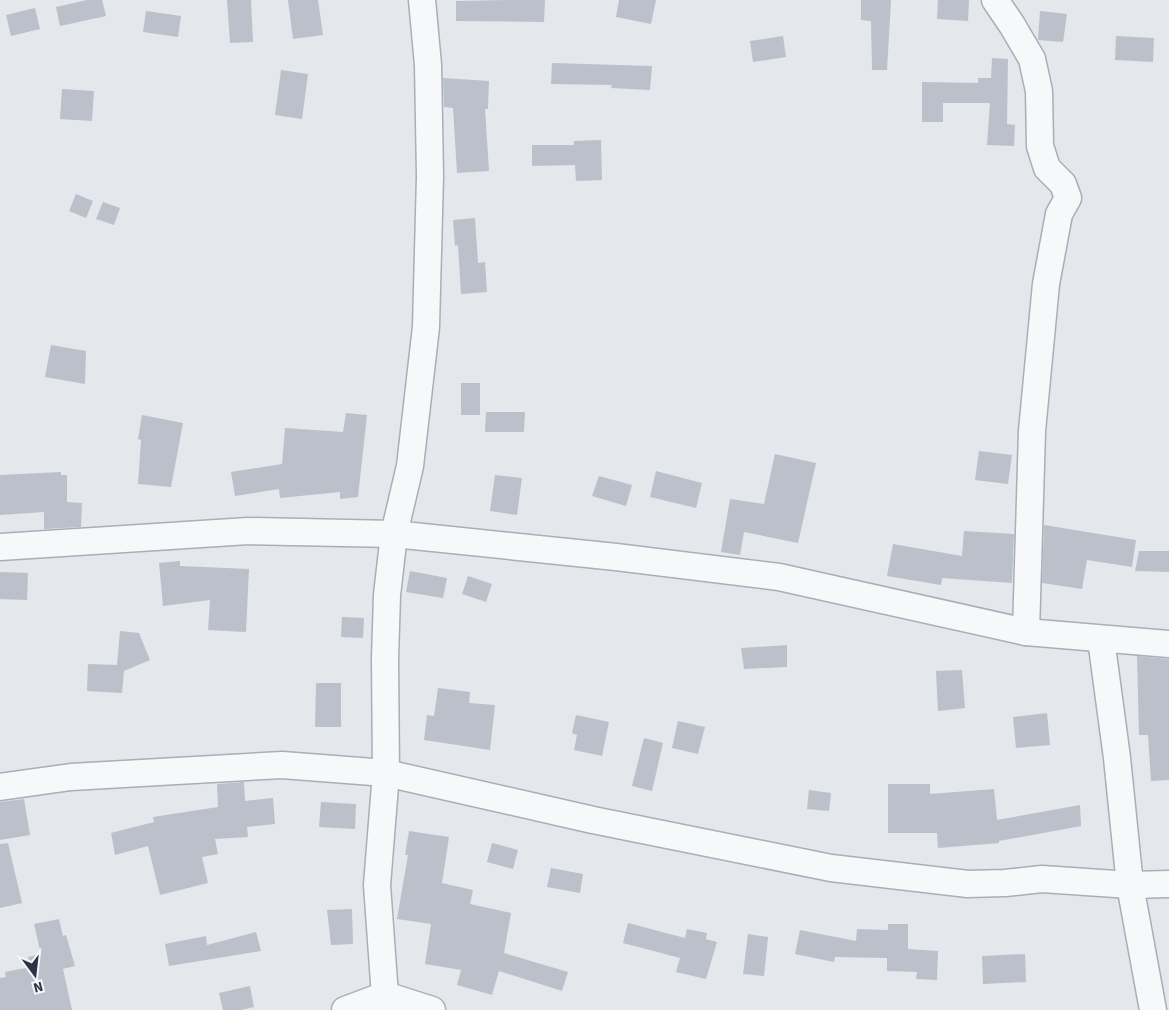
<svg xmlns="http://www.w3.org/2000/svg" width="1169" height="1010" font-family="'Source Sans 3',sans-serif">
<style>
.building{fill:#bbc0ca}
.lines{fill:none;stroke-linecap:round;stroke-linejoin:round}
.minor-casing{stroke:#a9aeb7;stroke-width:29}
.minor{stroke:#f7f8fa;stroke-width:26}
</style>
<rect width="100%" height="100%" fill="#e4e7ec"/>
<g class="building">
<path d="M87,0H102L106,16L60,26L56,7Z"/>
<path d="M227,0H251L253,42L230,43Z"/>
<path d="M288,0H318L323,35L293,39Z"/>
<path d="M507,0H545L544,22L456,21V1Z"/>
<path d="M619,0H656L651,24L616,17Z"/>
<path d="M861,0H891L887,70H872L871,21L861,20Z"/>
<path d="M938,0H969L968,21L937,19Z"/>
<path d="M35,8L40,29L11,36L6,15Z"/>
<path d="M146,11L181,16L178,37L143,32Z"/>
<path d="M1040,11L1067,14L1063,42L1038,40Z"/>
<path d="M783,36L786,57L753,62L750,41Z"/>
<path d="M1116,36L1154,38L1153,62L1115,60Z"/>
<path d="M992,58L1008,59L1007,124L1015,125L1014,146L987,145L990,103H943V122H922V82L978,83V78H991Z"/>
<path d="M552,63L652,66L650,90L611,88L612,85L551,84Z"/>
<path d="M281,70L308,74L302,119L275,115Z"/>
<path d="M443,78L489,81L488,109H485L489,171L457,173L453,108L444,107Z"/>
<path d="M62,89L94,91L92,121L60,119Z"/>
<path d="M601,140L602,180L576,181L575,165L532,166V145H574V141Z"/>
<path d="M76,194L93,201L86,218L69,211Z"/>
<path d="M103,202L120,208L114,225L96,219Z"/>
<path d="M475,218L478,263L485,262L487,292L461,294L458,245L455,246L453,220Z"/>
<path d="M51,345L86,351L85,384L45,377Z"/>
<rect x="461" y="383" width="19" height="32"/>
<path d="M486,412H525L524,432H485Z"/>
<path d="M346,413L367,415L358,497L340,499V492L280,498L279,489L235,496L231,472L282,464L285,428L343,432Z"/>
<path d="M142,415L183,423L171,487L138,484L141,440L138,439Z"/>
<path d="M979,451L1012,455L1008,484L975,480Z"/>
<path d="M775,454L816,463L798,543L744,532L740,555L721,552L730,499L764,504Z"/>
<path d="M656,471L702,483L696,508L650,497Z"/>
<path d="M61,472V475H67V502L82,503L81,527L44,529V512L0,515V475Z"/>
<path d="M495,475L522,478L517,515L490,511Z"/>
<path d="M599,476L632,485L626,506L592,496Z"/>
<path d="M1044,525L1136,540L1132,567L1087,560L1082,589L1042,583Z"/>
<path d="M964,531L1014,534L1012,583L942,578L941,585L887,576L893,544L962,556Z"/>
<path d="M1139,551H1169V572L1135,571Z"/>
<path d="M180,561V566L249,569L246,632L208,630L210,600L163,606L159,563Z"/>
<path d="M410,571L447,578L443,598L406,592Z"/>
<path d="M0,572L28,573L27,600L0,599Z"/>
<path d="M468,576L492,584L486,602L462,594Z"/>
<path d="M342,617L364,618L363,638L341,637Z"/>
<path d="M120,631L139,633L150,660L124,671L122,693L87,691L88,664L117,665Z"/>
<path d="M787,645V667L744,669L741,648Z"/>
<path d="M1137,656L1169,659V780L1151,781L1148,735H1139Z"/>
<path d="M962,670L965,708L938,711L936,671Z"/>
<path d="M316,683H341V727H315Z"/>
<path d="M438,688L470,692L469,703L495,705L490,750L424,740L427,715L434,716Z"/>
<path d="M1047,713L1050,745L1016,748L1013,717Z"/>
<path d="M576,715L609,722L602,756L574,750L577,735L572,733Z"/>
<path d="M678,721L705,727L698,754L672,748Z"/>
<path d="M644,738L663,743L652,791L632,786Z"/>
<path d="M244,782L245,801L273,798L275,824L247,827L248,837L215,839L218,854L202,857L208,883L160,895L148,846L115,855L111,833L154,822L153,817L218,807L217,784Z"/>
<path d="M888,784H930V794L994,789L997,820L1080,805L1081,826L999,841V843L938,848L937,833H888Z"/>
<path d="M809,790L831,793L829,811L807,809Z"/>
<path d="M24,799L30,835L0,840V802Z"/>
<path d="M321,802L356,804L355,829L319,827Z"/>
<path d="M409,831L449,837L442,883L473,890L470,904L511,913L504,953L568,972L562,991L499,971L492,995L457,985L461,970L425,964L431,924L397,919L408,855H405Z"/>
<path d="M8,843L22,903L0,908V844Z"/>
<path d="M492,843L518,850L513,869L487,862Z"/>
<path d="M551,868L583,874L580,893L547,887Z"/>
<path d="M352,909L353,944L331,945L327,910Z"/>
<path d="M59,919L63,936L66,935L75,966L63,969L72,1010H0V978L6,977L5,972L31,967L28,957L41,954L34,924Z"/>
<path d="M628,923L685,938L687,929L707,933L706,939L717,942L706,979L676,972L680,958L623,943Z"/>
<path d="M888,924H908V949L938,951L937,980L916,979L917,972L887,971V958L835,957L834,962L795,954L800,930L856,941L857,929L888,930Z"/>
<path d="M256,932L261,951L169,966L165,944L206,936L207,945Z"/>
<path d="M748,934L768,937L764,976L743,974Z"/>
<path d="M1025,954L1026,982L983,984L982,956Z"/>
<path d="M250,986L254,1007L241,1010H223L219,993Z"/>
</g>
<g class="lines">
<g class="minor-casing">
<g id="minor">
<path d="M995,0L1012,25L1032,59L1039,91L1040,146L1047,168L1063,184L1068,198L1059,214L1046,284L1032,431L1026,632"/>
<path d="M0,547L248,531L394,534L616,557L779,577L1026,632L1169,644"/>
<path d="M1101,639L1117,758L1130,885L1153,1010"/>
<path d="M0,787L71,777L282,765L386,773L593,820L831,868L968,884L1005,883L1042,879L1130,885L1169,884"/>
<path d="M345,1010L385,995L432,1010"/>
<path d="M386,1010L377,885L386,773L385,658L387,595L394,534L410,466L426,327L430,176L428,65L422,0"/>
</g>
</g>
<use href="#minor" class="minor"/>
</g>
<g transform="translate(35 975) rotate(165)" stroke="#f4f6f9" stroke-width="4" paint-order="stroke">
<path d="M0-4L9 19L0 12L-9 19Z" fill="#2b3445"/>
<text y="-8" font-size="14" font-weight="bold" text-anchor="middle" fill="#2b3445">N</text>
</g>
</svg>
